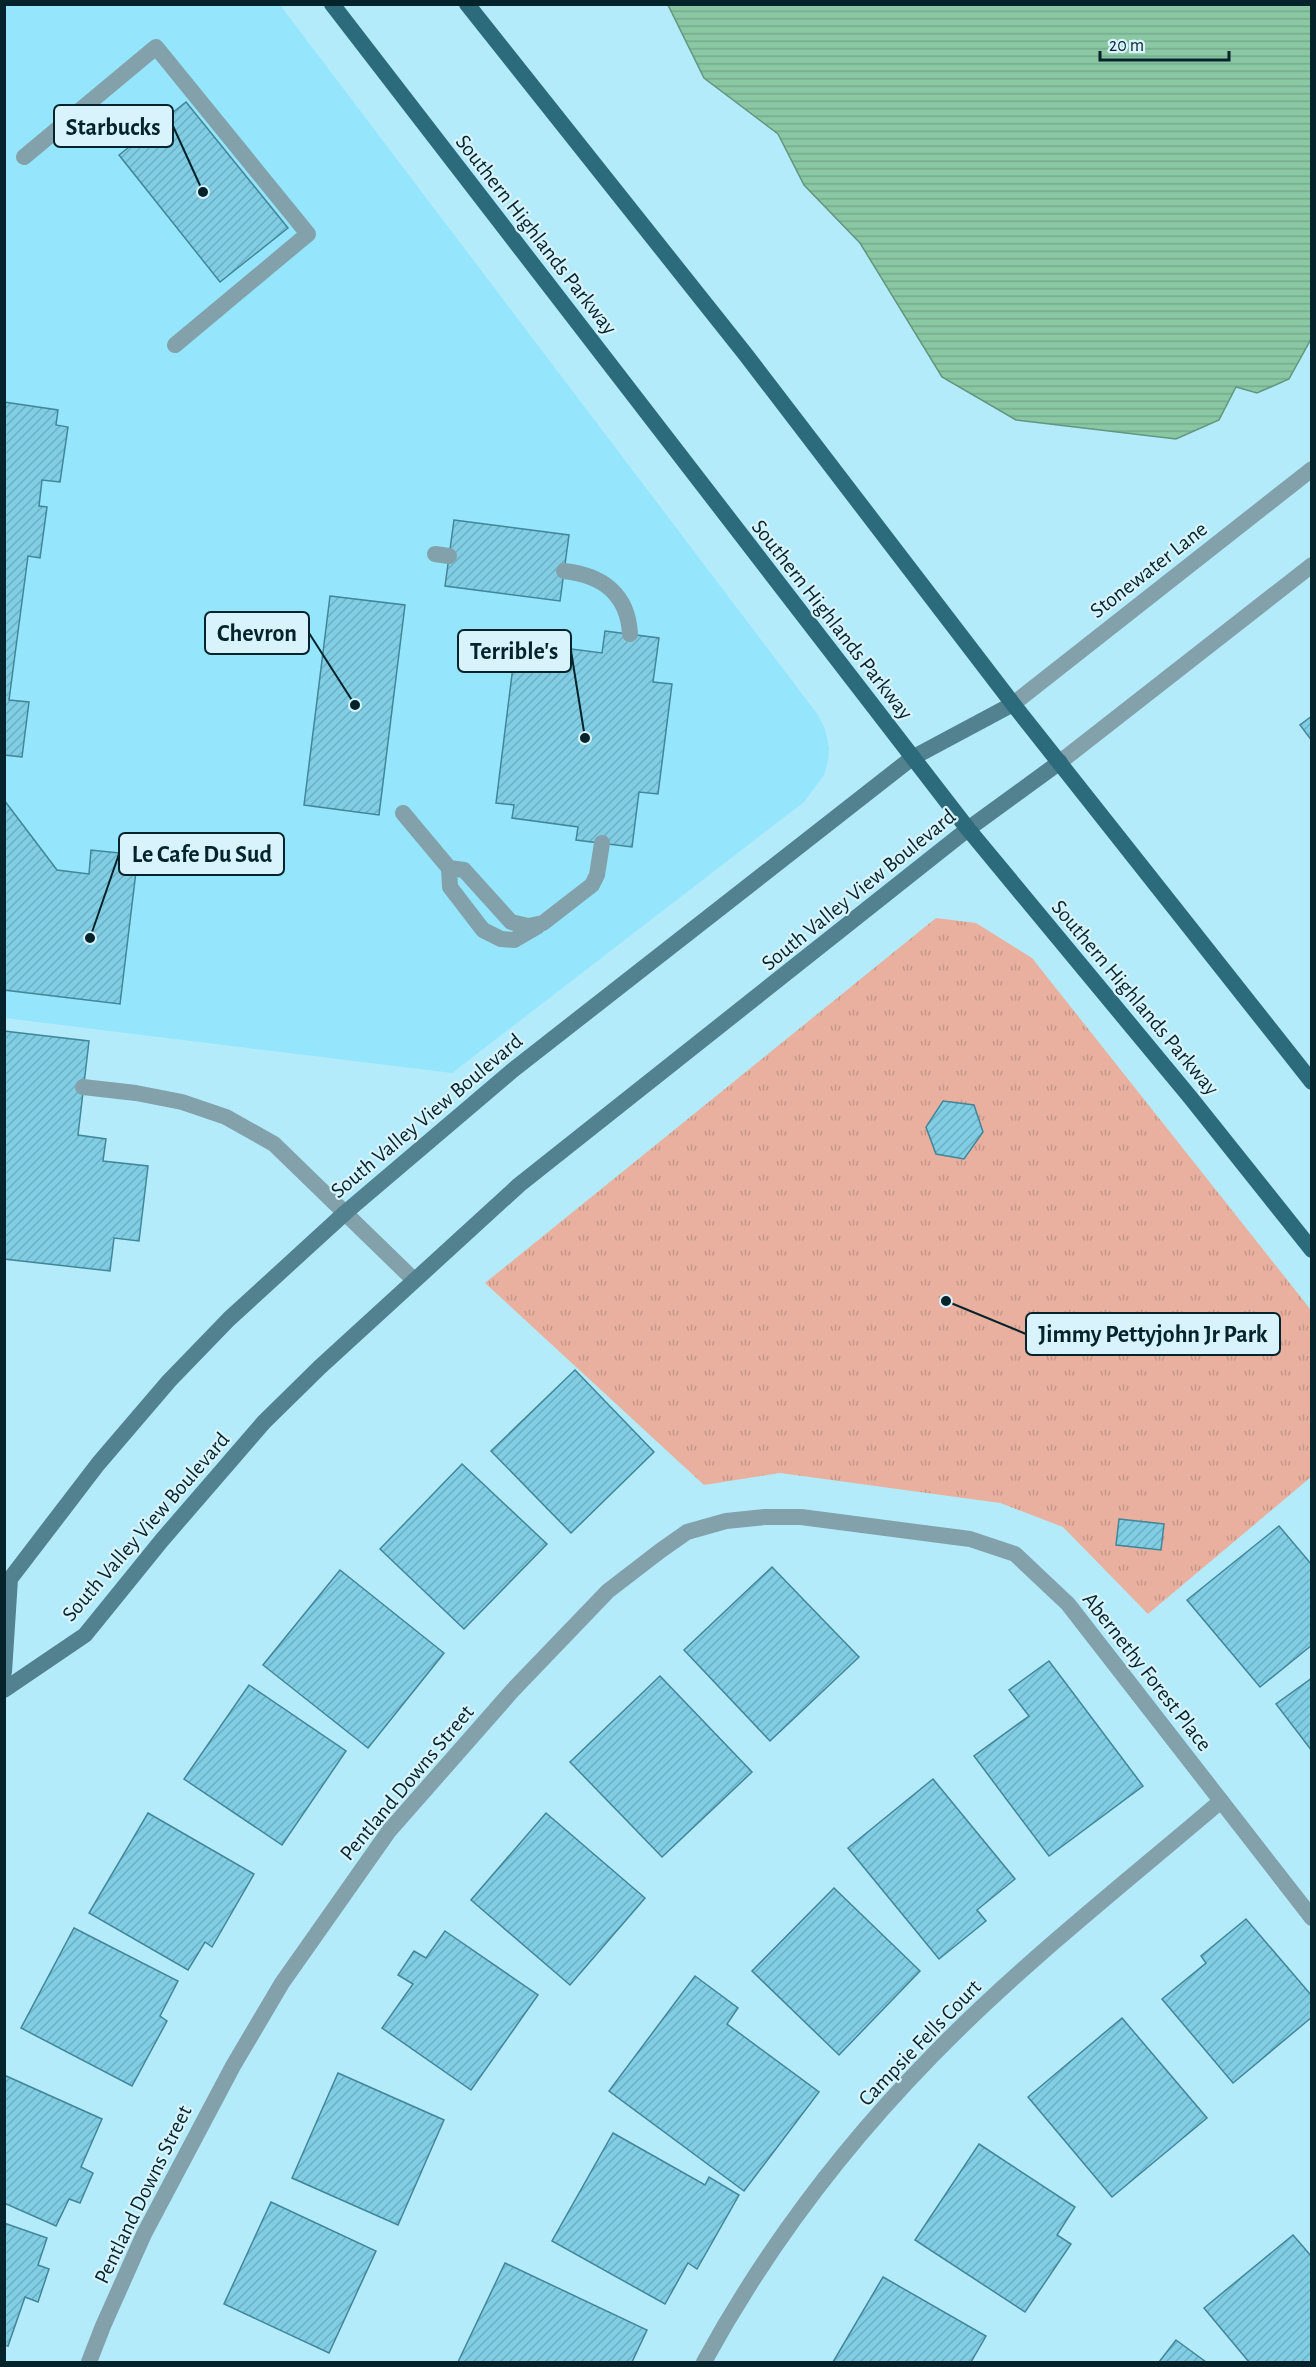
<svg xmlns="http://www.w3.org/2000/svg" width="1316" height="2367" font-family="'Alegreya Sans',sans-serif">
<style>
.built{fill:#95e5fc}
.park{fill:url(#park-tufts)}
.water{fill:url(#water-rules);stroke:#62967f;stroke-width:1.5}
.building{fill:url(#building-hatch);stroke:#428699;stroke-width:1.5}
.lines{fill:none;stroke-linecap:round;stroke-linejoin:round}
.service{stroke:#82a1aa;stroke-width:16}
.minor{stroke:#82a1aa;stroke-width:16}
.secondary{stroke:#52818f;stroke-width:16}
.primary{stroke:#2b6b7b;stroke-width:16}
.labels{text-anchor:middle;stroke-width:4.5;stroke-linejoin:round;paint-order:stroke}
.street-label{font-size:22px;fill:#05232a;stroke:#d8f3fb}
.leader{fill:none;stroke:#05232a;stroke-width:2}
.callout-dot{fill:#05232a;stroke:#d8f3fb;stroke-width:2}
.callout{fill:#d8f3fb;stroke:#05232a;stroke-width:2}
.callout-label{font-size:24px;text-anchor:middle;font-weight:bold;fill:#05232a}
</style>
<defs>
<pattern id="park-tufts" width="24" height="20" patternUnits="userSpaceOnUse" patternTransform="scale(1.5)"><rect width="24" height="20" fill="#e9b09f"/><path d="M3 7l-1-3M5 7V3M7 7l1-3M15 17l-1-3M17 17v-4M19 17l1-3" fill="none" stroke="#c69789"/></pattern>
<pattern id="water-rules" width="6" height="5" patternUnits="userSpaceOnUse" patternTransform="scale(1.5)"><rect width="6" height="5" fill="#8ac7a3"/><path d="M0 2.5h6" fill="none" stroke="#76ab8c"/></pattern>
<pattern id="building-hatch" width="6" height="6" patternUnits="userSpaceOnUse" patternTransform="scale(1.5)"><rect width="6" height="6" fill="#81cde3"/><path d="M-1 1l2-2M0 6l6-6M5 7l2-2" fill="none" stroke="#6eb0c3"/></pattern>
</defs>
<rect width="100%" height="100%" fill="#b4ebfb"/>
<path class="built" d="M5,5H280L818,715L825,729L829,748L828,761L824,775L804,802L452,1073L5,1018Z"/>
<path class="park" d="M936,918L976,923L1032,958L1311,1310V1477L1148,1614L1063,1527L1000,1503L780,1473L704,1485L485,1283Z"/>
<path class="water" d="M668,5H1311V339L1289,379L1257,393L1236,387L1219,420L1176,439L1016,420L942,377L860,243L804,185L778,134L704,78Z"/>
<g class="building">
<path d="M186,102L288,228L220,282L119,155Z"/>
<path d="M4,402L58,410L56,425L68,427L60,482L42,480L39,506L47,507L40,558L28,556L9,700L29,702L22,757L4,755Z"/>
<path d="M454,520L569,535L560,601L445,586Z"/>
<path d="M330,596L405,605L379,815L304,805Z"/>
<path d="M605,631L659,638L653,682L672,684L658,794L639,792L632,847L576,840L578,827L512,818L514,805L496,803L515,650L563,656L564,648L602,653Z"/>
<path d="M1312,716V741L1300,725Z"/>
<path d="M4,800L57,870L89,874L91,850L138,855L120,1004L4,990Z"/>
<path d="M4,1031L89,1041L78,1135L106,1139L103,1161L148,1166L139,1241L114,1238L110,1271L4,1259Z"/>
<path d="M943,1101L974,1105L983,1132L964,1159L936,1154L926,1127Z"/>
<path d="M575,1370L654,1452L571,1533L491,1451Z"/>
<path d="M462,1464L547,1544L464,1629L380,1549Z"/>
<path d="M1119,1519L1164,1524L1161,1550L1116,1545Z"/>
<path d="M1279,1526L1312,1565V1645L1260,1687L1187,1600Z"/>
<path d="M772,1567L859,1657L770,1741L684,1650Z"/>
<path d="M340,1570L444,1653L368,1748L263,1665Z"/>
<path d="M1049,1661L1143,1786L1049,1856L974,1756L1029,1716L1009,1690Z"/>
<path d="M660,1676L752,1772L662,1857L570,1762Z"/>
<path d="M1312,1678V1751L1276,1704Z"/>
<path d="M249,1685L346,1751L282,1845L184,1779Z"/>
<path d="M933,1779L1015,1879L977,1910L986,1921L939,1959L848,1848Z"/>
<path d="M148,1813L254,1874L212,1947L205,1942L188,1970L89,1913Z"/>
<path d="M546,1813L645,1898L570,1985L471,1900Z"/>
<path d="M834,1888L920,1971L839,2055L752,1971Z"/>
<path d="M1246,1919L1312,1996V2017L1233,2083L1162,1999L1206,1963L1201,1956Z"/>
<path d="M74,1928L178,1981L160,2016L167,2021L132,2086L21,2028Z"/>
<path d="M445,1931L538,1995L471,2090L382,2028L413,1984L398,1975L414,1951L426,1958Z"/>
<path d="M695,1976L738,2008L727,2024L819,2092L744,2191L609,2091Z"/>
<path d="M1122,2018L1207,2118L1112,2197L1028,2097Z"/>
<path d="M338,2073L444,2120L398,2225L292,2178Z"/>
<path d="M4,2075L102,2119L81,2167L93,2173L80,2203L69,2199L56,2226L4,2203Z"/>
<path d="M613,2133L705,2185L709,2177L739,2195L697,2269L688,2263L665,2304L552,2241Z"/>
<path d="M979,2144L1075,2207L1057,2235L1071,2244L1025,2312L915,2240Z"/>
<path d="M271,2202L376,2251L329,2353L224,2304Z"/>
<path d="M4,2223L47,2238L38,2265L49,2269L38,2302L25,2297L8,2346L4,2345Z"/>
<path d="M1293,2235L1312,2257V2362H1249L1204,2308Z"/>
<path d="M505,2263L647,2330L632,2362H458Z"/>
<path d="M883,2277L986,2336L971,2362H833Z"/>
<path d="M1176,2340L1206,2362H1159Z"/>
</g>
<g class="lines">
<g class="service">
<path d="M24,157L156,47L308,234L175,345"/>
<path d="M435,554L449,556"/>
<path d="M564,571C602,575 628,594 630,634"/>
<path d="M403,813L449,868L464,870L511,922L528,926L543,923L592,885L597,875L602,843"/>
<path d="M449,868L450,887L483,930L501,939L514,940L538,926"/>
<path d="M83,1087L136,1093L182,1102L226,1117L274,1144L414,1280"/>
</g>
<g class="minor">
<path d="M1013,704L1312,469"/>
<path d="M1060,762L1312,565"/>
<path d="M89,2362L103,2326L144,2234L233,2066L282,1983L389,1831L512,1691L608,1591L660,1551L687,1532L726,1521L765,1517H801L970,1539L1015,1554L1068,1604L1312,1918"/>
<path d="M704,2362C764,2252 843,2147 931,2057C1019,1966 1124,1884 1221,1801"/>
</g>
<g class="secondary">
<path d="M4,1672L10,1579L98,1464L169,1381L229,1319L346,1212L513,1070L912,758L1013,704"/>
<path d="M4,1690L85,1635L162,1540L264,1422L320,1367L519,1185L968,829L1060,762"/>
</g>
<g class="primary">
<path d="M332,4L968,829L1190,1097L1312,1250"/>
<path d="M467,4L746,355L1013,704L1312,1082"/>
</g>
</g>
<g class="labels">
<g class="street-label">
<text transform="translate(537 234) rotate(52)" y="8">Southern Highlands Parkway</text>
<text transform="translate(1148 569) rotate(-38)" y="8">Stonewater Lane</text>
<text transform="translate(833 619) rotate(52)" y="8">Southern Highlands Parkway</text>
<text transform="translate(858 889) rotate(-39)" y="8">South Valley View Boulevard</text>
<text transform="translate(1136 997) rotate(50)" y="8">Southern Highlands Parkway</text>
<text transform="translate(426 1115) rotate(-40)" y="8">South Valley View Boulevard</text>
<text transform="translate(145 1526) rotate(-49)" y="8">South Valley View Boulevard</text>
<text transform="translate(1148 1671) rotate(52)" y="8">Abernethy Forest Place</text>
<text transform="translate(406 1782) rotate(-50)" y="8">Pentland Downs Street</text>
<text transform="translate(919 2042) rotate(-46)" y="8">Campsie Fells Court</text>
<text transform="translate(142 2194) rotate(-64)" y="8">Pentland Downs Street</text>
</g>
</g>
<path class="leader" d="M203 192L173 126M355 705L309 633M585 738L571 651M90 938L119 854M946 1301L1026 1334"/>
<g class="callout-dot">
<circle cx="203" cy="192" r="6"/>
<circle cx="355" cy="705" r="6"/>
<circle cx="585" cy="738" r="6"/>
<circle cx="90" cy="938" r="6"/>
<circle cx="946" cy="1301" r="6"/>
</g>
<g class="callout">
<rect x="54" y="105" width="119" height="42" rx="6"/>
<rect x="205" y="612" width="104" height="42" rx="6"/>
<rect x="458" y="630" width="113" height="42" rx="6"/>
<rect x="119" y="833" width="165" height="42" rx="6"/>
<rect x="1026" y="1313" width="254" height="42" rx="6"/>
</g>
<g class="callout-label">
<text x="113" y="135">Starbucks</text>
<text x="257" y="641">Chevron</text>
<text x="514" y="659">Terrible's</text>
<text x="202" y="862">Le Cafe Du Sud</text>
<text x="1153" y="1342">Jimmy Pettyjohn Jr Park</text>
</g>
<rect width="1316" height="2367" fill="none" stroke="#05232a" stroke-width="12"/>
<path d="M1100 51v9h129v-9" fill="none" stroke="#05232a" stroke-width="3"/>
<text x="1109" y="51" font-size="18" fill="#05232a" stroke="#d8f3fb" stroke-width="4.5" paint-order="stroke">20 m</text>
</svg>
